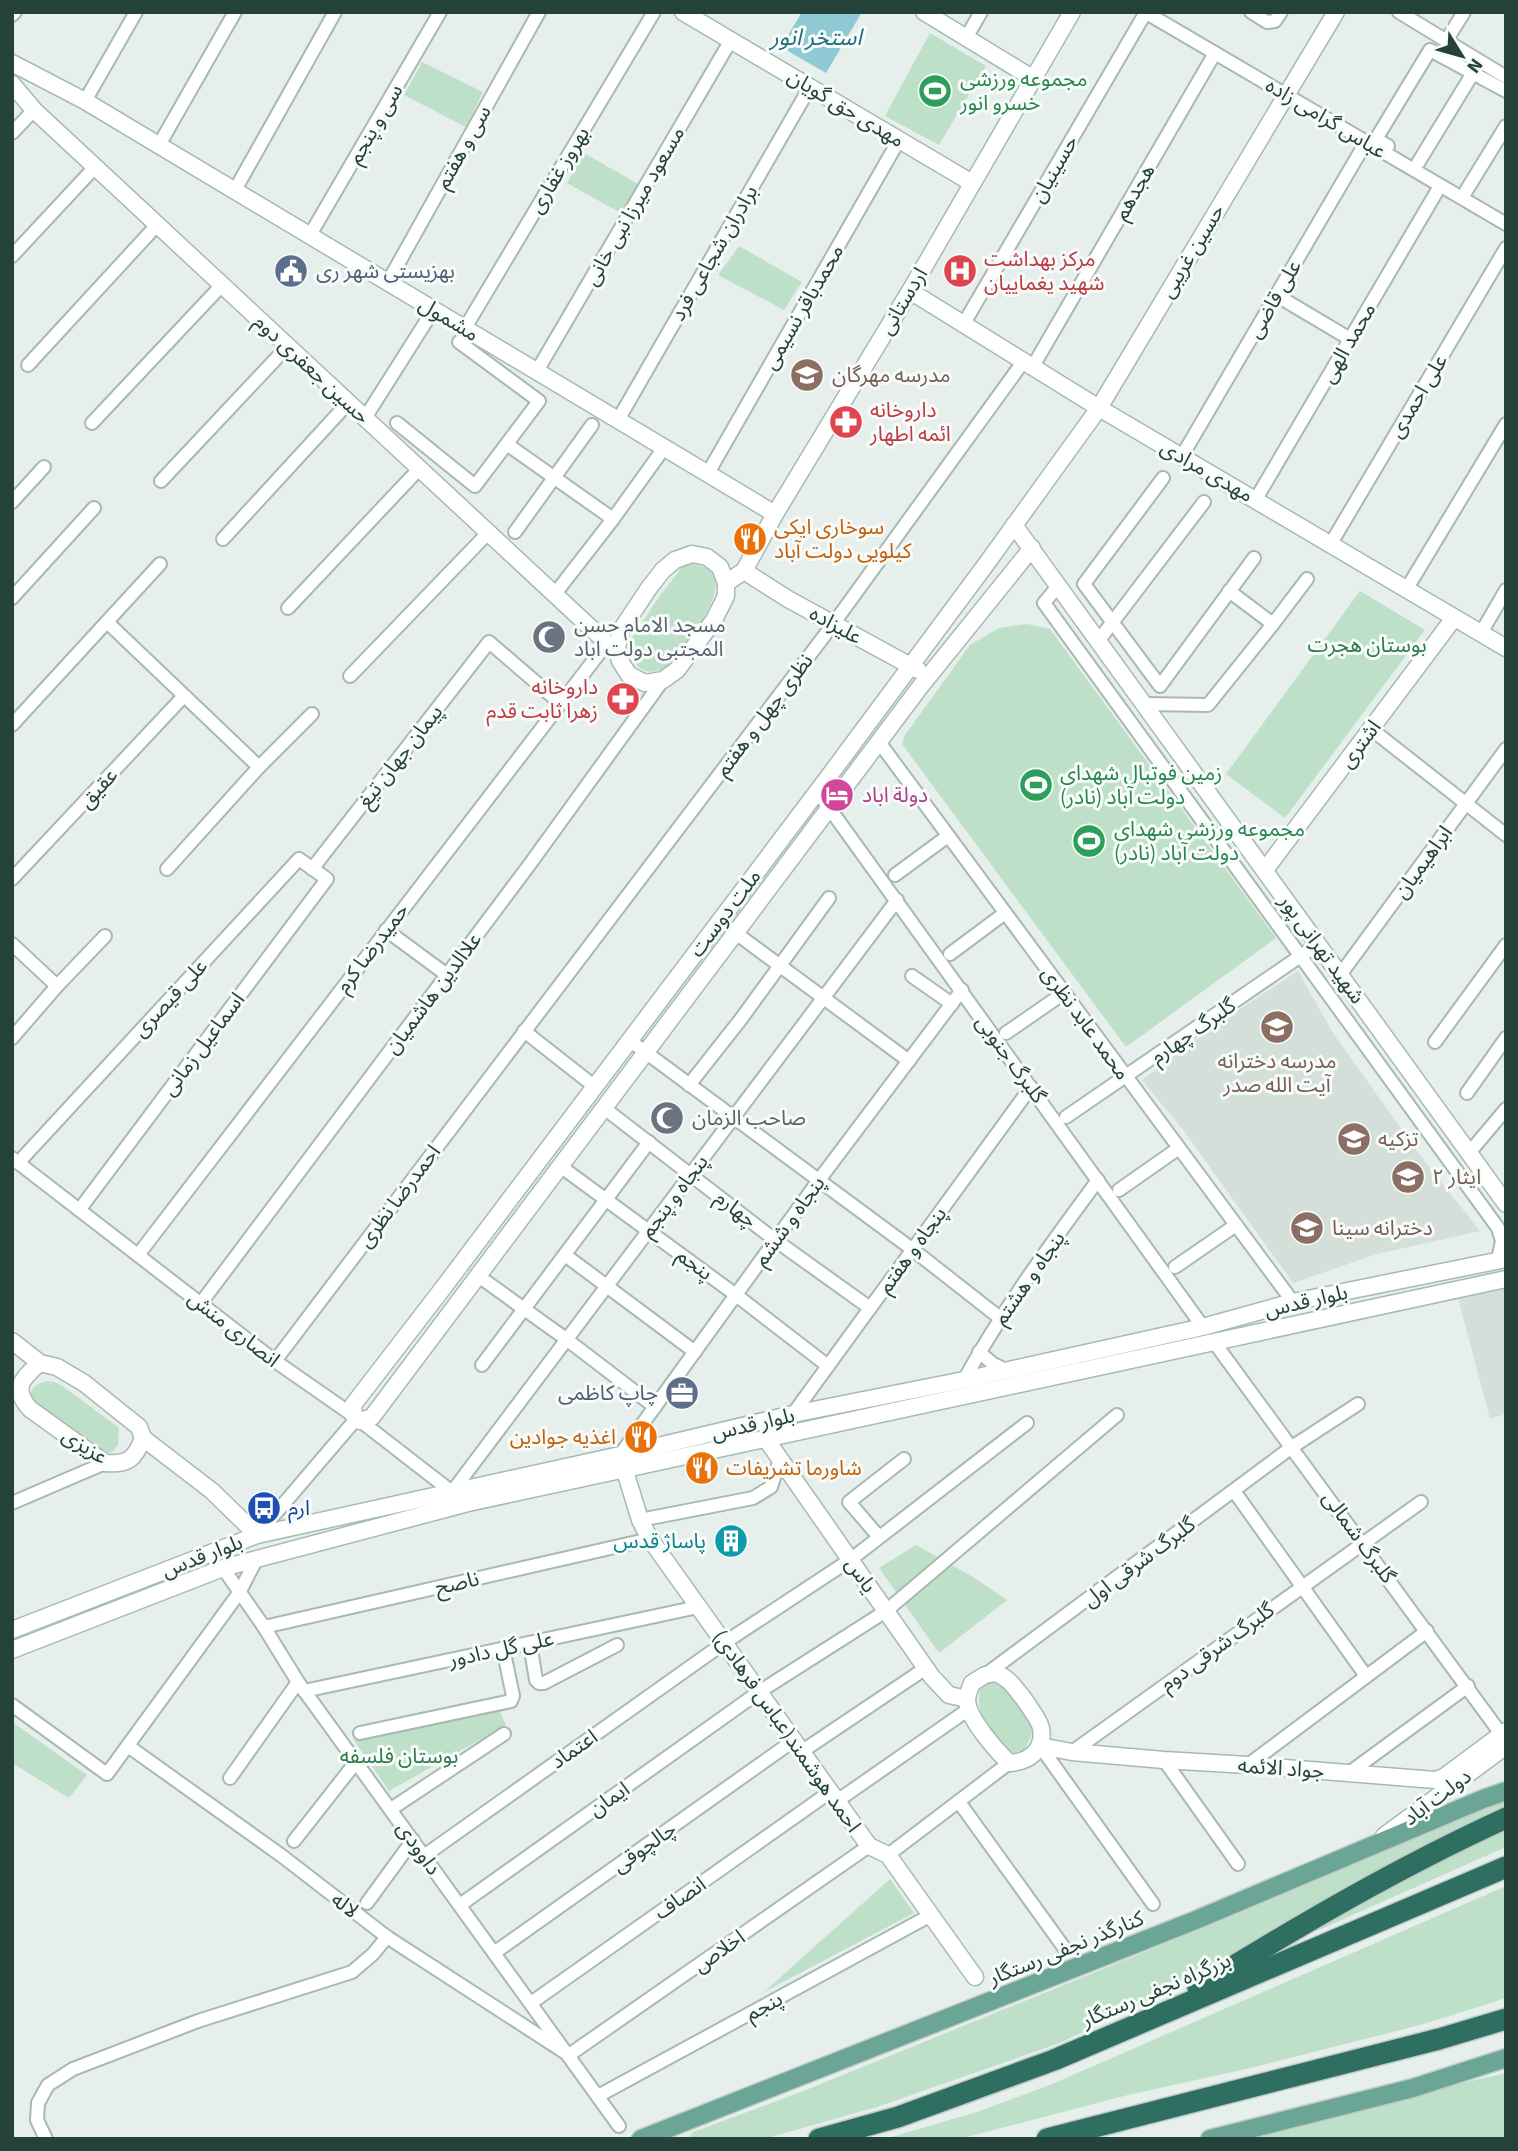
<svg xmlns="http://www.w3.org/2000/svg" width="1518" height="2151" font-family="'Source Sans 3','Noto Sans Arabic',sans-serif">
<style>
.built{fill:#d4dfda}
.green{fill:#bfe0c8}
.water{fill:#8ec9d4}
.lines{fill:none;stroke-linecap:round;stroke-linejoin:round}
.street-casing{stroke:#a8b8b2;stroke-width:16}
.secondary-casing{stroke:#a4bbb3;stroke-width:19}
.primary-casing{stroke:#c2cac8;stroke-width:21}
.highway-casing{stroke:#c2cac8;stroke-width:24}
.street{stroke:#fff;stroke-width:12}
.secondary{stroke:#fff;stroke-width:16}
.primary{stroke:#6aa596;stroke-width:18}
.highway{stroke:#2f6f62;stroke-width:21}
.labels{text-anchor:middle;stroke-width:6;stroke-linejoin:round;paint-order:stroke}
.leisure-label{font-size:21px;fill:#27864d;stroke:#f7fbf9;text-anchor:start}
.street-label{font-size:21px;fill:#24423a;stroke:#f7fbf9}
.health-label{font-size:21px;fill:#be3a42;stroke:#f7fbf9;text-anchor:start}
.service-label{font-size:21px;fill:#4e5e75;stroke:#f7fbf9;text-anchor:start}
.education-label{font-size:21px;fill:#785e54;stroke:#f7fbf9;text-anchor:start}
.food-label{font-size:21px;fill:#c56008;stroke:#f7fbf9;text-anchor:start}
.worship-label{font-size:21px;fill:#5b616d;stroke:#f7fbf9;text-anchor:start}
.park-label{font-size:21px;fill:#2d7a4b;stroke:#f7fbf9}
.hotel-label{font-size:21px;fill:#b23c85;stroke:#f7fbf9;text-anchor:start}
.transit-label{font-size:21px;fill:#164399;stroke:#f7fbf9;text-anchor:start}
.culture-label{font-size:21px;fill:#0d838f;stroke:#f7fbf9;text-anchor:end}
.water-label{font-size:23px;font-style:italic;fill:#1c6f80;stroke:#f7fbf9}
</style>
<rect width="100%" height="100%" fill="#e6efeb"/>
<g class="built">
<path d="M1298,971L1333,1033L1417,1151L1480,1231L1377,1254L1293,1283L1184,1131L1142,1080L1221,1021Z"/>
<path d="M1506,1288V1414L1490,1419L1458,1298Z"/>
</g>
<g class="green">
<path d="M930,33L986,66L939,145L885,116Z"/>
<path d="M422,62L483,92L466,127L404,95Z"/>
<path d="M584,153L638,184L621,213L567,183Z"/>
<path d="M739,246L802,282L784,310L718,275Z"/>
<path d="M693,564C700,566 707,567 712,573C729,596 681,649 667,667C648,677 638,671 629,653L632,638L659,597L682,567Z"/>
<path d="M1360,591L1425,630L1285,818L1226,774Z"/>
<path d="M1027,624L1050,629L1276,938L1126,1047L902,744L905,735L970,645L999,628Z"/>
<path d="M46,1381L55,1382L64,1387L119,1428L118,1445L112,1452L103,1454L37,1406L30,1399C30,1387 36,1385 46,1381Z"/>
<path d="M916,1545L973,1577L1007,1600L939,1653L879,1568Z"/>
<path d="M991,1681L1003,1684L1032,1725L1033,1732L1025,1749L1011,1754C993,1731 972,1717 981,1686Z"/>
<path d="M498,1707L506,1725L389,1791L354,1740Z"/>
<path d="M12,1722L87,1775L69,1798L12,1763Z"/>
<path d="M1506,1799V1812L1161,1996L1057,2044L877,2107L764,2139H688L693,2132L801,2092L1233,1916Z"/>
<path d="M1506,1822V1847L1285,1945Z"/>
<path d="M890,1879L914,1913L764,1992Z"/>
<path d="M1506,1886V1998L1424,2024L1246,2069L1128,2095L959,2139H884L977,2112L1050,2085Z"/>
<path d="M1506,2073V2139H1239L1358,2107Z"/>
</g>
<path class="water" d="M802,12H862L826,73L781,47Z"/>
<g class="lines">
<g class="street-casing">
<g id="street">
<path d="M1145,12L1506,224"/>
<path d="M1251,12L1267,22L1275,21L1281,12"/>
<path d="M1399,12L1506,77"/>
<path d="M12,15L15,12"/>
<path d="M966,38L981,12"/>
<path d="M1446,41L1464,12"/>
<path d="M85,101L136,12"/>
<path d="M12,133L34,110"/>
<path d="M159,145L235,12"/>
<path d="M1388,146L1376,139L1430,50L1506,91"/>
<path d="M1418,163L1473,73"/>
<path d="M235,190L335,12"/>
<path d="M1466,191L1506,126"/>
<path d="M310,235L440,12"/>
<path d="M12,256L95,167"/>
<path d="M388,282L539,12"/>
<path d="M1276,295L1350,339"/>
<path d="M963,325L1146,12"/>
<path d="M465,328L654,12"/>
<path d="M28,365L157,225"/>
<path d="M1032,368L1215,53"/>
<path d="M537,371L731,40"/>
<path d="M365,418L434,309"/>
<path d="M618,420L810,87"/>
<path d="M92,423L222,285"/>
<path d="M397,423L475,486L539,401L459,342"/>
<path d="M508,445L613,519"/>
<path d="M1182,456L1366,142"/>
<path d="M708,473L899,140"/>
<path d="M1163,478L1084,584L1160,686L1254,558"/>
<path d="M161,481L288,346"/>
<path d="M1256,499L1440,186"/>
<path d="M12,502L44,467"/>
<path d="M515,532L592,425"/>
<path d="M223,539L348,403"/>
<path d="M1330,545L1506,248"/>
<path d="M1059,585L1044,603L1498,1228L1502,1241L1498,1260"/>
<path d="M1406,590L1506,424"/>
<path d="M1229,591L1273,624L1307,579"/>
<path d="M554,595L613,519L664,448"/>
<path d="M12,598L94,508"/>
<path d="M288,608L419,469"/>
<path d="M107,622L259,767"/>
<path d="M1481,633L1506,590"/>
<path d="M1099,640L1204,502"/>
<path d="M350,676L488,533"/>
<path d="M1145,704L1208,705L1273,624"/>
<path d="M12,725L160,564"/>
<path d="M1371,729L1506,835"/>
<path d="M879,742L1293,1302"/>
<path d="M817,791L1203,1327"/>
<path d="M167,869L259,767L312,714"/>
<path d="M312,869L489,642L560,703"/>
<path d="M895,875L948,836"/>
<path d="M12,879L183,697"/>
<path d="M386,930L447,975"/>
<path d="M737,934L909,1061"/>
<path d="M12,944L57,986"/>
<path d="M950,954L1005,913"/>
<path d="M1340,975L1506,749"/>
<path d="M912,976L952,1004"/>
<path d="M524,1031L594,1086"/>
<path d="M1006,1033L1064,993"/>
<path d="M12,1038L57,986L105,936"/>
<path d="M629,1040L912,1249L1000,1318"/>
<path d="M1435,1042L1506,945"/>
<path d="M689,1085L741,1019L829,898"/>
<path d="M1467,1093L1506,1038"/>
<path d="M604,1108L775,1240L870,1308"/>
<path d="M1066,1117L1318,944"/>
<path d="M1469,1153L1506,1109"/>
<path d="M12,1158L275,1361L354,1416L452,1492L897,900"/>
<path d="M18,1163L299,859L327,879L80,1209"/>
<path d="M560,1166L736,1295L828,1366"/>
<path d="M1119,1190L1179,1148"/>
<path d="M138,1255L607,643"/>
<path d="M565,1255L695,1352"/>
<path d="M1175,1267L1236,1225"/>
<path d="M477,1275L566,1339L655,1407"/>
<path d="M201,1303L530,864L663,680"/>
<path d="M1214,1342L1501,1734"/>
<path d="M979,1352L993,1364L1006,1370"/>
<path d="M275,1361L834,623L1023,362"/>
<path d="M482,1365L649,1142"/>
<path d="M964,1380C1003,1309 1050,1245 1098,1180"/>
<path d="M793,1414L1031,1087"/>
<path d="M620,1455L819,1180L962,990"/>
<path d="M1234,1491L1366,1676"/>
<path d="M12,1503L105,1463"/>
<path d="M640,1520L753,1498L771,1487L780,1459"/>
<path d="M257,1535L357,1418"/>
<path d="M879,1537L849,1502L904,1459"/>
<path d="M223,1568L264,1627L298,1682L619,2126"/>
<path d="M264,1627L650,1539"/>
<path d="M530,1643L536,1680L539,1683H544L617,1645"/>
<path d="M985,1675L1292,1447L1358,1404"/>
<path d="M304,1691L698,1607"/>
<path d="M12,1705L107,1774L239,1593L257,1558"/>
<path d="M360,1733L511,1701L513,1696L503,1648"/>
<path d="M128,1746L282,1856L387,1937L569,2055L869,1846"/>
<path d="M1040,1746L1153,1904"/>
<path d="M801,1752L926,1668"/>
<path d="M1072,1752L1421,1502"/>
<path d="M1164,1760L1238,1864"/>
<path d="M1248,1765L1427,1631"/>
<path d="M1349,1773L1468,1686"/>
<path d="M230,1778L298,1682"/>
<path d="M837,1801L969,1709"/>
<path d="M959,1802L1065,1949"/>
<path d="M391,1809L504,1734"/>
<path d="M294,1841L356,1762"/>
<path d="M888,1855L1009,1763"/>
<path d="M424,1856L724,1643L850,1560L1027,1423"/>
<path d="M367,1903L413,1840"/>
<path d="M460,1905L759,1692L886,1611L1117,1415"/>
<path d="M494,1953L793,1741"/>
<path d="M531,2003L830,1792"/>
<path d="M598,2096L931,1915"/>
<path d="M46,2139L37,2120L38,2103L48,2085L73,2069L198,2021L352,1972L373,1954L387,1937"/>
</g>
</g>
<g class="secondary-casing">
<g id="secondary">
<path d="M683,12L972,183"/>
<path d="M924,12L1034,79"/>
<path d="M12,63L85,101L775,514"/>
<path d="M12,84L34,110L607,643L617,648"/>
<path d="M910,291L1099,408L1506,648"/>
<path d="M1014,525L1506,1204"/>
<path d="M692,554L707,557L720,567L726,583V596L714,620L677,670L663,680L645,683L629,675L620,661L617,648L621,630L649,588L663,570L675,560Z"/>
<path d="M744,571L788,599L918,670"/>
<path d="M726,583L744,571L775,514L910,291L1072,12"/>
<path d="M1265,870L1454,618"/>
<path d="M12,1341L40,1363L57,1367L84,1383L139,1427L143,1438C135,1459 128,1465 105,1463L30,1409C12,1389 21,1379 40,1363"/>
<path d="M354,1416L353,1405L440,1292L832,772L987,563L1099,408L1336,12"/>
<path d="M360,1421L372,1417L920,687L1032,548"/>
<path d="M143,1438L212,1491L257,1535"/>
<path d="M766,1439L932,1677L949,1695L967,1699"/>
<path d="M621,1458L640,1520L650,1539L869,1846L888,1855L975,1977"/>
<path d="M12,1630L257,1535L620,1455L793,1414L964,1380L1203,1327L1293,1302L1506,1259"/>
<path d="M12,1650L223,1568L468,1503L1506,1279"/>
<path d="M996,1673C1009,1678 1015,1688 1024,1699C1029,1707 1039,1719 1041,1728C1045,1750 1029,1762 1009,1763C996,1750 968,1719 967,1700C967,1695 970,1688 972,1683L985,1675Z"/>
<path d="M1040,1746L1072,1752L1164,1760L1248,1765L1435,1780L1444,1777L1506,1731"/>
<path d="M1384,1836L1506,1746"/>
</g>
</g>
<g class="primary-casing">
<g id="primary">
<path d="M641,2139L1196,1920L1483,1799L1506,1791"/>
<path d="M1210,2139L1413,2088L1506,2058"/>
</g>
</g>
<g class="highway-casing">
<g id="highway">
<path d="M1198,1988C1298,1926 1399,1867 1506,1818"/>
<path d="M819,2139L898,2117L1054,2060L1506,1867"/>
<path d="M1047,2139L1439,2039L1506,2019"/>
</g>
</g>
<use href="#street" class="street"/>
<use href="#secondary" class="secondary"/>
<use href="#primary" class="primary"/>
<use href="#highway" class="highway"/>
</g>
<defs>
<g id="stadium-disc" transform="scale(1.75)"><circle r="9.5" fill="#2e9e5b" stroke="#f7fbf9"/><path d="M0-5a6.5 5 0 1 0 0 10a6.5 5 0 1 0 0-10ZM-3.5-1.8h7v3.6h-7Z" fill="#fff"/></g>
<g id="civic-disc" transform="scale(1.75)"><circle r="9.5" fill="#5c6f8a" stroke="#f7fbf9"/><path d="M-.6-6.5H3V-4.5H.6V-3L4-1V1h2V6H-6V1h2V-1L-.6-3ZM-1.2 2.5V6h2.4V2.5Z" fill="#fff"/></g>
<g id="hospital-disc" transform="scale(1.75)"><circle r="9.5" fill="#e0444e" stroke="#f7fbf9"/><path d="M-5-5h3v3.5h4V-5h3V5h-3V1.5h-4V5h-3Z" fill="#fff"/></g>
<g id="school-disc" transform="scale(1.75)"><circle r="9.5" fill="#8d6e63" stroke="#f7fbf9"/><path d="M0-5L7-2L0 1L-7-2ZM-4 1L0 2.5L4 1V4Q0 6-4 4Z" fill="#fff"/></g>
<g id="pharmacy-disc" transform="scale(1.75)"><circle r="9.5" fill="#e0444e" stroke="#f7fbf9"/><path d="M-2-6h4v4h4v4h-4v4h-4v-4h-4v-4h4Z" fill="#fff"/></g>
<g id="restaurant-disc" transform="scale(1.75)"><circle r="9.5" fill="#e8710a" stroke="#f7fbf9"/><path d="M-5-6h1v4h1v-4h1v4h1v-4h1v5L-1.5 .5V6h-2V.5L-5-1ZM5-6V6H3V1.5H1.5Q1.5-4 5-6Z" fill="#fff"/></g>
<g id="mosque-disc" transform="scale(1.75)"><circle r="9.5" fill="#6b7280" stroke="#f7fbf9"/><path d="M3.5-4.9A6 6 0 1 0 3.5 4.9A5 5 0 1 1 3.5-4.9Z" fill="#fff"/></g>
<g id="hotel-disc" transform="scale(1.75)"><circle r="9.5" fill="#d1479c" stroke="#f7fbf9"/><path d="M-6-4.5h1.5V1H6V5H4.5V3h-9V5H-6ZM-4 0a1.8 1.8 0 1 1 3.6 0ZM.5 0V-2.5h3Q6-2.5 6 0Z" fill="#fff"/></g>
<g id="office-disc" transform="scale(1.75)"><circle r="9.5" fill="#5c6f8a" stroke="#f7fbf9"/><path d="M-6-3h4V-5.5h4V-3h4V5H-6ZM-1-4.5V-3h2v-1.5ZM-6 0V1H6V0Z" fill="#fff"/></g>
<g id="bus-disc" transform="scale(1.75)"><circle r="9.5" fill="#1a4fb4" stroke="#f7fbf9"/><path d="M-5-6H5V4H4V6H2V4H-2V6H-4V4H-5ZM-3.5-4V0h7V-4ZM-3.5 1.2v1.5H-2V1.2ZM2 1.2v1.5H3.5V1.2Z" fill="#fff"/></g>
<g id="building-disc" transform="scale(1.75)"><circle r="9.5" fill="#0f9aa8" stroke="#f7fbf9"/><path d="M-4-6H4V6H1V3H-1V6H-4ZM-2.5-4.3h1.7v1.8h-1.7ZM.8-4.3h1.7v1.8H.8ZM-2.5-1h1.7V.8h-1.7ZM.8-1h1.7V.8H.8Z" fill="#fff"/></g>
</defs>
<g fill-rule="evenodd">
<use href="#stadium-disc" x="935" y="91"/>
<use href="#civic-disc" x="291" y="271"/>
<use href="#hospital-disc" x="960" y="271"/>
<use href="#school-disc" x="807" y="375"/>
<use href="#pharmacy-disc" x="846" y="422"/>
<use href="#restaurant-disc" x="750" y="539"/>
<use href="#mosque-disc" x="549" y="637"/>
<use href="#pharmacy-disc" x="623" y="699"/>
<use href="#stadium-disc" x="1036" y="785"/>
<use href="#hotel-disc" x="837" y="795"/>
<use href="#stadium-disc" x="1089" y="841"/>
<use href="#school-disc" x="1277" y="1027"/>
<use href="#mosque-disc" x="667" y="1118"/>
<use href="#school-disc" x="1354" y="1139"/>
<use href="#school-disc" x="1408" y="1177"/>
<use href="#school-disc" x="1307" y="1228"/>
<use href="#office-disc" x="682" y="1393"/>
<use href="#restaurant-disc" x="641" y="1437"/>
<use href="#restaurant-disc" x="702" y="1468"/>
<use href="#bus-disc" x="264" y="1508"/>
<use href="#building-disc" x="731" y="1541"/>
</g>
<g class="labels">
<g class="leisure-label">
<text x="960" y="86">مجموعه ورزشی<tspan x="960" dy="24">خسرو انور</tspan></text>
<text x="1060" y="780">زمین فوتبال شهدای<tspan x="1060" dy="24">دولت آباد (نادر)</tspan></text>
<text x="1114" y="836">مجموعه ورزشی شهدای<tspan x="1114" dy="24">دولت آباد (نادر)</tspan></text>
</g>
<g class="street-label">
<text transform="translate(846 108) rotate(31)" y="7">مهدی حق گویان</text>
<text transform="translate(1326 118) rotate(31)" y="7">عباس گرامی زاده</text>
<text transform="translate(375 124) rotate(-60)" y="7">سی و پنجم</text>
<text transform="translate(463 147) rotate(-61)" y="7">سی و هفتم</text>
<text transform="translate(1054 169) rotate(-60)" y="7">حسینیان</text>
<text transform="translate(559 170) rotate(-59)" y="7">بهروز غفاری</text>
<text transform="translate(1134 192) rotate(-60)" y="7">هجدهم</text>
<text transform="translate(634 206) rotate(-60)" y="7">مسعود میرزا نبی خانی</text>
<text transform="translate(1192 251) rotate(-59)" y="7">حسین غریبی</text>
<text transform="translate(714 253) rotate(-60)" y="7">برادران شجاعی فرد</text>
<text transform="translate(1274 299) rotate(-60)" y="7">علی قاضی</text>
<text transform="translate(903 301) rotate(-59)" y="7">اردستانی</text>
<text transform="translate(803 307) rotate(-60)" y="7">محمدباقر نسیمی</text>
<text transform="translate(449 319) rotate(31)" y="7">مشمول</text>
<text transform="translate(1348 343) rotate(-60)" y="7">محمد الهی</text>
<text transform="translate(312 369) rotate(43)" y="7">حسین جعفری دوم</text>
<text transform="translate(1418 396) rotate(-59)" y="7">علی احمدی</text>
<text transform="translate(1207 471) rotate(30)" y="7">مهدی مرادی</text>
<text transform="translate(836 625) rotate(29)" y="7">علیزاده</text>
<text transform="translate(764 715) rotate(-53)" y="7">نظری چهل و هفتم</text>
<text transform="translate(1360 744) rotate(-53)" y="7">اشتری</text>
<text transform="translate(400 756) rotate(-52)" y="7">پیمان جهان تیغ</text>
<text transform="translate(98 788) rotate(-47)" y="7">عقیق</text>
<text transform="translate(1423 862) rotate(-54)" y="7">ابراهیمیان</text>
<text transform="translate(725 913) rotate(-53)" y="7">ملت دوست</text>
<text transform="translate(372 948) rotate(-53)" y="7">حمیدرضا کرم</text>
<text transform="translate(1322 949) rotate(54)" y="7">شهید تهرانی پور</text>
<text transform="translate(433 993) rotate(-53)" y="7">علاالدین هاشمیان</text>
<text transform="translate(170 998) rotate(-47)" y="7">علی قیصری</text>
<text transform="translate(1086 1023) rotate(54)" y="7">محمد عابد نظری</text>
<text transform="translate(1193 1031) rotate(-35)" y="7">گلبرگ چهارم</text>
<text transform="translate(203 1044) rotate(-53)" y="7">اسماعیل زمانی</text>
<text transform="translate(1011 1059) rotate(54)" y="7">گلبرگ جنوبی</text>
<text transform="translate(399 1196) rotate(-53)" y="7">احمدرضا نظری</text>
<text transform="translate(674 1196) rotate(-53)" y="7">پنجاه و پنجم</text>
<text transform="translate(736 1209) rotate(38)" y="7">چهارم</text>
<text transform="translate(789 1221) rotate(-54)" y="7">پنجاه و ششم</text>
<text transform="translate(912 1250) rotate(-54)" y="7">پنجاه و هفتم</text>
<text transform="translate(695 1264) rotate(37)" y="7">پنجم</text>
<text transform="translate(1029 1278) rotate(-55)" y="7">پنجاه و هشتم</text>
<text transform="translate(1306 1301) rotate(-13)" y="7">بلوار قدس</text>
<text transform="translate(234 1329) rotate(38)" y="7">انصاری منش</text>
<text transform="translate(753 1424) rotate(-13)" y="7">بلوار قدس</text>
<text transform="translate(85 1446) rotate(32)" y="7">عزیزی</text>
<text transform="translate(1359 1537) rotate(54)" y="7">گلبرگ شمالی</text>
<text transform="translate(202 1556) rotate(-21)" y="7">بلوار قدس</text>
<text transform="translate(1139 1562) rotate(-37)" y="7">گلبرگ شرقی اول</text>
<text transform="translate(861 1575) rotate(55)" y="7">یاس</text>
<text transform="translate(457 1583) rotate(-13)" y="7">ناصح</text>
<text transform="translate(1217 1647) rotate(-36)" y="7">گلبرگ شرقی دوم</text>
<text transform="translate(501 1649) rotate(-12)" y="7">علی گل دادور</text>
<text transform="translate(787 1731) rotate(55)" y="7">احمد هوشمند(عباس فرهادی)</text>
<text transform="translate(574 1749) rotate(-35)" y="7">اعتماد</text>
<text transform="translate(1281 1768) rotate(4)" y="7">جواد الائمه</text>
<text transform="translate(1437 1797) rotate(-37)" y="7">دولت آباد</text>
<text transform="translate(609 1799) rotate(-35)" y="7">ایمان</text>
<text transform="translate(644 1847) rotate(-35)" y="7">چالچوقی</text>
<text transform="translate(419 1848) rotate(55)" y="7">داوودی</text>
<text transform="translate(680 1898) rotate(-35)" y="7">انصاف</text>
<text transform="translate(345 1905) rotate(37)" y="7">لاله</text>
<text transform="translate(1066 1948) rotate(-22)" y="7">کنارگذر نجفی رستگار</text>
<text transform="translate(719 1951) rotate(-35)" y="7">اخلاص</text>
<text transform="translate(1156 1990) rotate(-23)" y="7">بزرگراه نجفی رستگار</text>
<text transform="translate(764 2006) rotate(-28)" y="7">پنجم</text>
</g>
<g class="health-label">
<text x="984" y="266">مرکز بهداشت<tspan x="984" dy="24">شهید یغماییان</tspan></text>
<text x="870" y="417">داروخانه<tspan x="870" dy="24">ائمه اطهار</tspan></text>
<text x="598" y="694" text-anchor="end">داروخانه<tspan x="598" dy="24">زهرا ثابت قدم</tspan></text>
</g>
<g class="service-label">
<text x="316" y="278">بهزیستی شهر ری</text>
<text x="658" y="1400" text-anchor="end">چاپ كاظمى</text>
</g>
<g class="education-label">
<text x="832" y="382">مدرسه مهرگان</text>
<text x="1277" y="1068" text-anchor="middle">مدرسه دخترانه<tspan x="1277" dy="24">آیت الله صدر</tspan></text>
<text x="1378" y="1146">تزکیه</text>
<text x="1432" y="1184">ایثار ۲</text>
<text x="1332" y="1235">دخترانه سینا</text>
</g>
<g class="food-label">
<text x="774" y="534">سوخاری ایکی<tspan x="774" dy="24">کیلویی دولت آباد</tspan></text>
<text x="616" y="1444" text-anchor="end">اغذیه جوادین</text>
<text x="726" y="1475">شاورما تشریفات</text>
</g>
<g class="worship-label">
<text x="574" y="632">مسجد الامام حسن<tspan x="574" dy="24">المجتبى دولت اباد</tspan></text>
<text x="692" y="1125">صاحب الزمان</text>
</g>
<g class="park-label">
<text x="1367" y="652">بوستان هجرت</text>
<text x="399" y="1763">بوستان فلسفه</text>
</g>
<g class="hotel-label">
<text x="862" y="802">دولة اباد</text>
</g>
<g class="transit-label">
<text x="288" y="1515">ارم</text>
</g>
<g class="culture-label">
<text x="706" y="1548">پاساژ قدس</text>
</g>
<g class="water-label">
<text x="816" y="45">استخر انور</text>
</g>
</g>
<rect width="1518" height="2151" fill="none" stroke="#24423a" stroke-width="28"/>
<g transform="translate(1462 56) rotate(127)" stroke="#f7fbf9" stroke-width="5" paint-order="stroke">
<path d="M0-5L12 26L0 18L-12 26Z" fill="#24423a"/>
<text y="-10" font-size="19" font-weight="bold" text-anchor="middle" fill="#24423a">N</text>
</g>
</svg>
